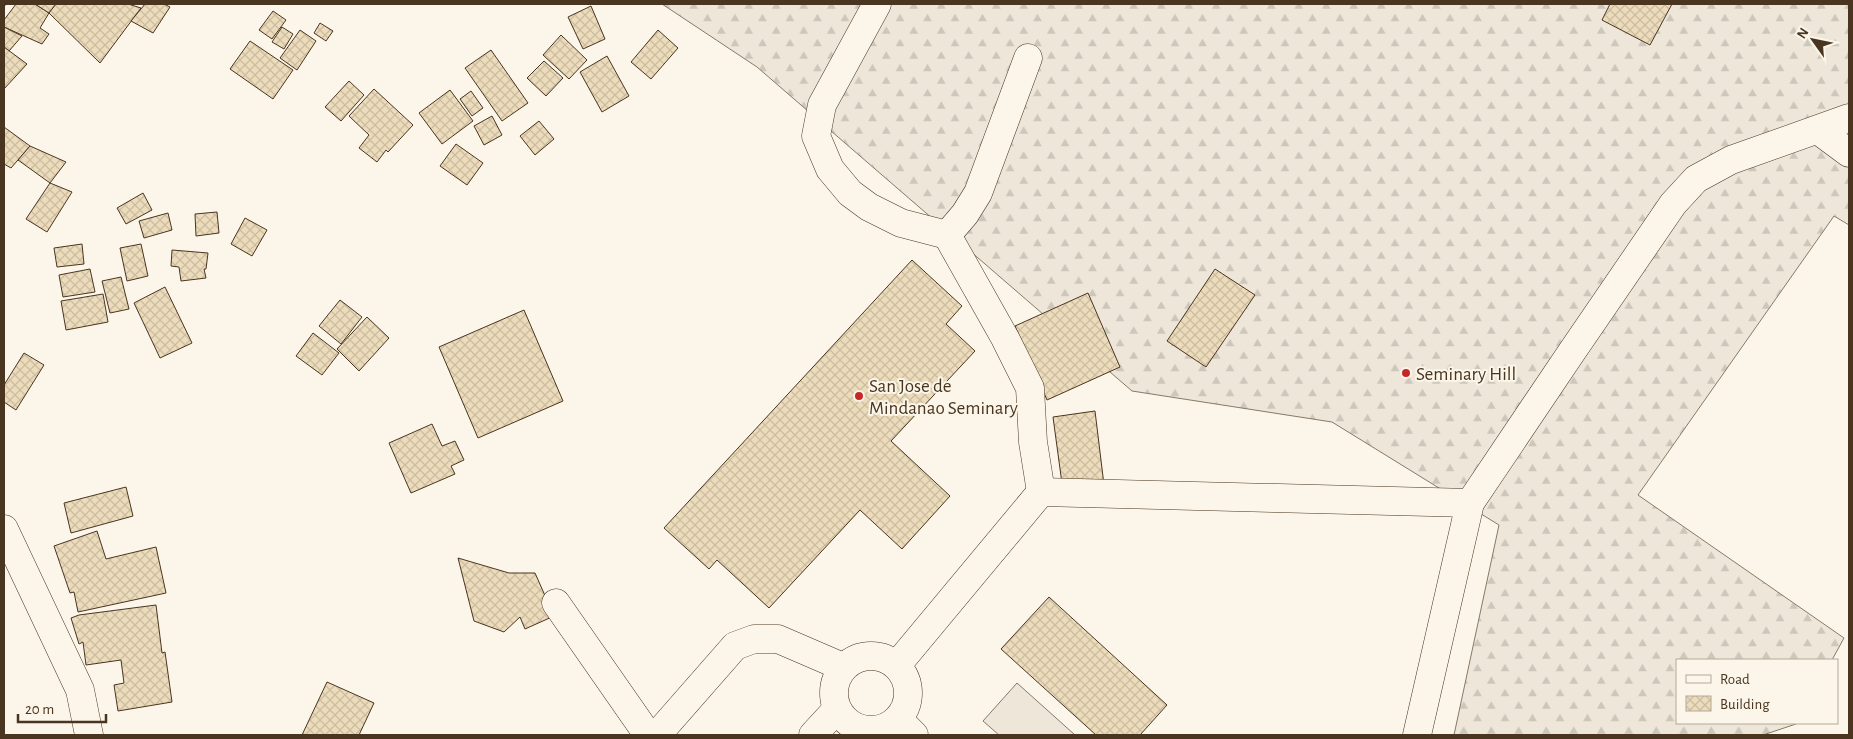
<svg xmlns="http://www.w3.org/2000/svg" width="1853" height="739" font-family="'Alegreya Sans',sans-serif">
<style>
.forest{fill:url(#forest-firs);stroke:#887966}
.pitch{fill:#ede6d9;stroke:#887966}
.building{fill:url(#building-cross-hatch);stroke:#4a3520}
.lines{fill:none;stroke-linecap:round;stroke-linejoin:round}
.minor-casing{stroke:#4a3520;stroke-width:29}
.minor{stroke:#fbf6e9;stroke-width:28}
.power{stroke:#c62828;stroke-width:1;stroke-dasharray:18 4 2.5 4;stroke-linecap:butt}
.poi-dot{fill:#c62828;stroke:#fbf6e9;stroke-width:2}
.labels{text-anchor:middle;stroke-width:4;stroke-linejoin:round;paint-order:stroke}
.poi-label{font-size:19px;fill:#4a3520;stroke:#fbf6e9;text-anchor:start}
</style>
<defs>
<pattern id="forest-firs" width="22" height="20" patternUnits="userSpaceOnUse" patternTransform="scale(1.25)"><rect width="22" height="20" fill="#ede6d9"/><path d="M5 1l3.5 6h-7zM16 11l3.5 6h-7z" fill="#cdc6ba"/></pattern>
<pattern id="building-cross-hatch" width="8" height="8" patternUnits="userSpaceOnUse" patternTransform="scale(1.25)"><rect width="8" height="8" fill="#ecdcbc"/><path d="M0 0l8 8M0 8l8-8" fill="none" stroke="#ccbda1"/></pattern>
</defs>
<rect width="100%" height="100%" fill="#fbf6e9"/>
<path class="forest" d="M662,4H1849V225L1834,216L1638,495L1844,638L1832,660H1677V723H1797L1796,724L1763,735H1454L1499,525L1332,422L1132,391L757,67Z"/>
<path class="pitch" d="M1017,683L1075,735H999L983,721Z"/>
<g class="building">
<path d="M16,4H35L49,13L40,28L49,34L42,44L4,27V20Z"/>
<path d="M35,4H56L49,13Z"/>
<path d="M56,4H128L141,8L100,63L49,13Z"/>
<path d="M145,4H164L170,7L153,33L131,21Z"/>
<path d="M1610,4H1672L1650,45L1602,20Z"/>
<path d="M591,6L605,39L583,49L568,17Z"/>
<path d="M273,11L286,20L272,39L259,30Z"/>
<path d="M320,23L333,31L326,41L314,33Z"/>
<path d="M4,27L22,36L9,51L4,47Z"/>
<path d="M282,27L293,34L284,49L272,42Z"/>
<path d="M300,30L316,41L297,70L280,58Z"/>
<path d="M658,30L678,48L651,79L631,62Z"/>
<path d="M561,35L587,60L569,79L543,55Z"/>
<path d="M250,41L293,70L273,99L230,69Z"/>
<path d="M4,47L27,64L4,89Z"/>
<path d="M491,50L528,103L502,121L465,68Z"/>
<path d="M607,56L629,96L602,112L580,72Z"/>
<path d="M544,61L563,78L546,96L527,78Z"/>
<path d="M349,81L364,95L341,121L325,107Z"/>
<path d="M374,89L413,125L388,152L386,150L377,162L359,148L369,135L349,116Z"/>
<path d="M450,90L473,121L442,144L419,113Z"/>
<path d="M471,91L483,108L472,116L460,99Z"/>
<path d="M492,116L502,135L484,145L474,126Z"/>
<path d="M539,121L554,139L535,155L520,136Z"/>
<path d="M4,127L30,146L11,168L4,164Z"/>
<path d="M456,144L483,163L467,185L440,166Z"/>
<path d="M30,146L66,162L50,183L18,160Z"/>
<path d="M50,183L72,192L47,232L26,219Z"/>
<path d="M143,193L152,210L126,224L117,208Z"/>
<path d="M217,212L219,233L196,236L195,214Z"/>
<path d="M168,213L172,230L144,238L139,221Z"/>
<path d="M245,218L267,230L252,256L231,244Z"/>
<path d="M82,244L84,264L57,267L54,248Z"/>
<path d="M141,244L148,276L127,281L120,248Z"/>
<path d="M172,250L208,253L206,269H204L206,278L181,281L179,267L171,266Z"/>
<path d="M912,260L962,306L946,324L975,351L891,441L950,496L902,549L860,510L769,608L717,560L709,569L664,528Z"/>
<path d="M90,269L95,292L63,297L59,275Z"/>
<path d="M1215,269L1255,295L1206,367L1167,341Z"/>
<path d="M121,277L129,309L110,313L102,281Z"/>
<path d="M165,287L192,343L160,358L134,303Z"/>
<path d="M1088,293L1120,367L1047,400L1015,326Z"/>
<path d="M103,294L108,322L66,330L61,301Z"/>
<path d="M340,300L362,317L341,344L319,326Z"/>
<path d="M524,310L563,401L478,438L439,347Z"/>
<path d="M367,317L389,338L359,371L337,349Z"/>
<path d="M313,333L339,353L322,375L296,356Z"/>
<path d="M24,353L44,365L16,410L4,402V385Z"/>
<path d="M1095,411L1104,485L1063,491L1053,417Z"/>
<path d="M432,424L442,446L455,441L464,460L451,466L455,474L411,493L389,443Z"/>
<path d="M126,487L133,516L71,533L64,503Z"/>
<path d="M97,531L106,559L156,547L166,593L78,612L74,592L70,593L54,546Z"/>
<path d="M458,558L509,573H535L554,616L525,629L520,617L504,632L474,621Z"/>
<path d="M1049,597L1167,705L1140,735H1096L1001,649Z"/>
<path d="M156,605L162,653L165,652L172,702L118,711L114,685L124,683L121,660L86,665L83,642L79,644L71,618L79,615Z"/>
<path d="M327,682L374,703L359,735H302Z"/>
</g>
<g class="lines">
<g class="minor-casing">
<g id="minor">
<path d="M877,4L822,105L816,136L830,169L850,193L869,207L901,223L947,235L1005,338L1030,388L1033,442L1041,492"/>
<path d="M1818,130L1849,153"/>
<path d="M947,235L965,214L978,193L1028,58"/>
<path d="M4,529L80,690L89,735"/>
<path d="M556,603L648,735"/>
<circle cx="871" cy="693" r="37"/>
<path d="M897,665L1041,492L1470,503"/>
<path d="M898,719L914,735"/>
<path d="M657,735L735,646L754,639H778L843,667"/>
<path d="M813,735L837,709"/>
<path d="M1417,735L1470,503L1571,353L1673,204L1696,179L1731,160L1849,118"/>
</g>
</g>
<use href="#minor" class="minor"/>
<path class="power" d="M4,7L6,4"/>
</g>
<g class="poi-dot">
<circle cx="1406" cy="373" r="5"/>
<circle cx="859" cy="396" r="5"/>
</g>
<g class="labels">
<g class="poi-label">
<text x="1416" y="380">Seminary Hill</text>
<text x="869" y="392">San Jose de<tspan x="869" dy="22">Mindanao Seminary</tspan></text>
</g>
</g>
<rect width="1853" height="739" fill="none" stroke="#4a3520" stroke-width="10"/>
<rect x="1676" y="659" width="162" height="65" fill="#fbf6e9" stroke="#b4a999"/>
<rect x="1686" y="675" width="25" height="8" fill="#fbf6e9" stroke="#b4a999"/>
<text x="1720" y="684" font-size="15" fill="#4a3520">Road</text>
<rect x="1686" y="696" width="25" height="15" fill="url(#building-cross-hatch)" stroke="#b4a999"/>
<text x="1720" y="709" font-size="15" fill="#4a3520">Building</text>
<g transform="translate(1813 40) rotate(303)" stroke="#fbf6e9" stroke-width="4" paint-order="stroke">
<path d="M0-4L9 19L0 12L-9 19Z" fill="#4a3520"/>
<text y="-8" font-size="14" font-weight="bold" text-anchor="middle" fill="#4a3520">N</text>
</g>
<path d="M18 714v8h88v-8" fill="none" stroke="#4a3520" stroke-width="2.5"/>
<text x="25" y="714" font-size="15" fill="#4a3520" stroke="#fbf6e9" stroke-width="4" paint-order="stroke">20 m</text>
</svg>
